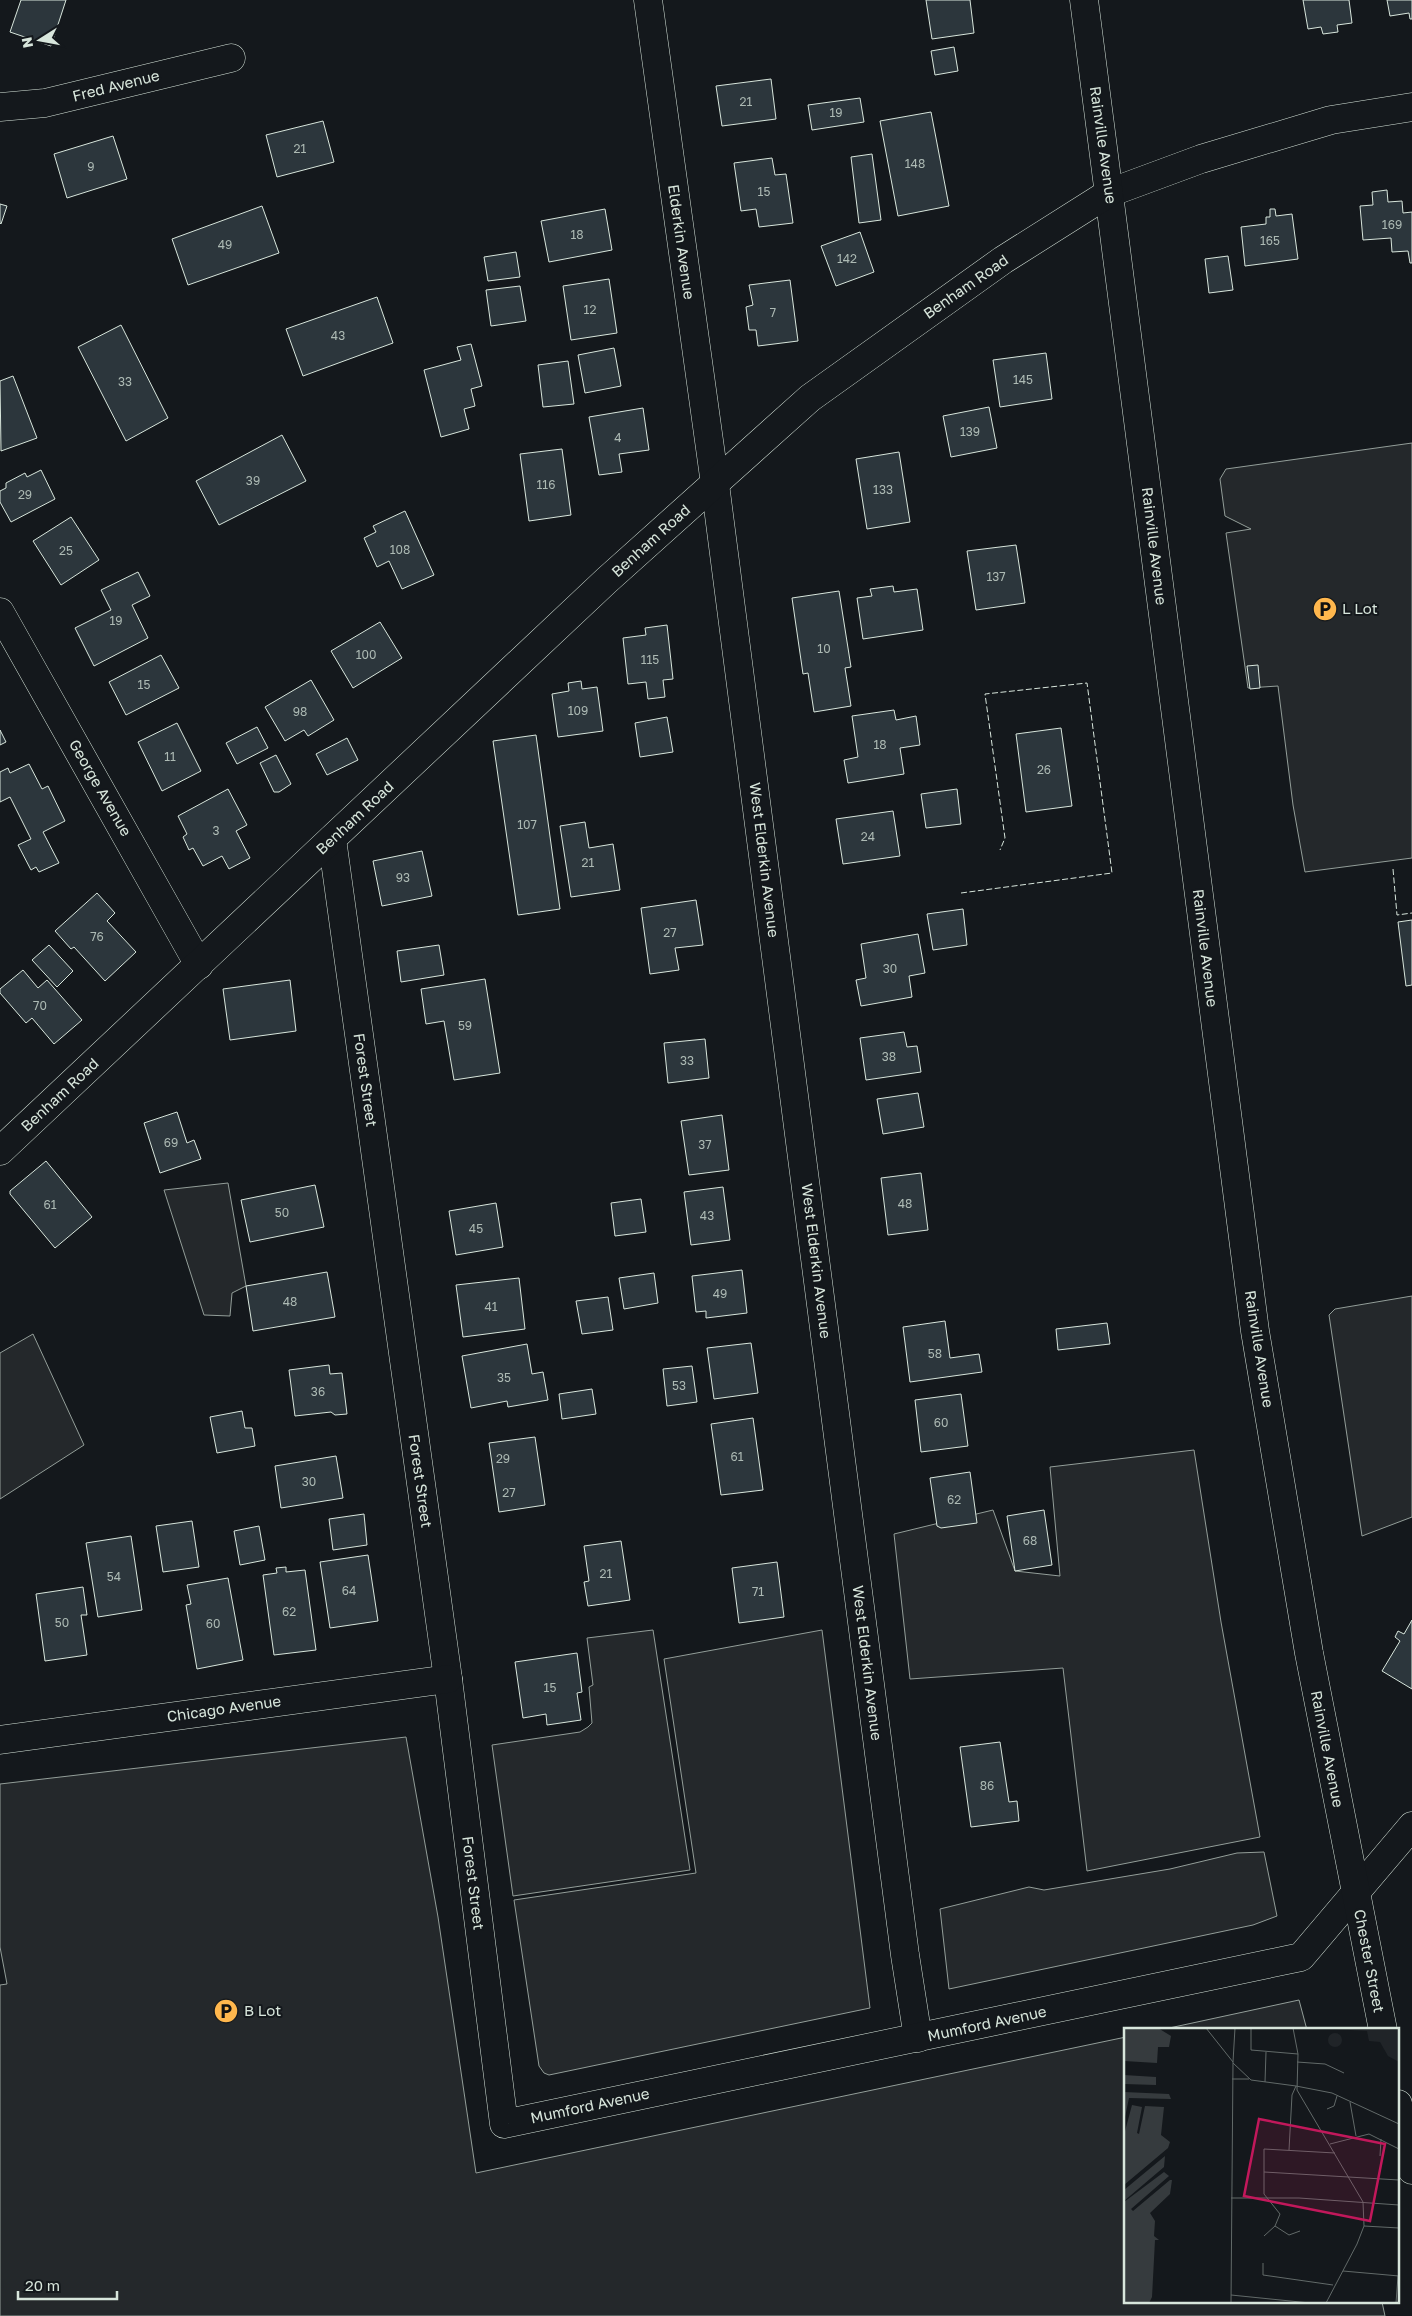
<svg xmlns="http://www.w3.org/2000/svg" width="1412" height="2316" font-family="'Golos Text',sans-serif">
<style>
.parking{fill:#24282b;stroke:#939e99}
.building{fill:#2c363c;stroke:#d8e6dc}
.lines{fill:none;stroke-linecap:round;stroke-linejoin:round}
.minor-casing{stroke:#d8e6dc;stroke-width:29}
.secondary-casing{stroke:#d8e6dc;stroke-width:29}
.minor{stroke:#14181c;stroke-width:28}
.secondary{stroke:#14181c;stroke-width:28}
.fence{stroke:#d8e6dc;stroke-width:1;stroke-dasharray:6 2.5;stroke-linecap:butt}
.labels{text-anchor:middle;stroke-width:4;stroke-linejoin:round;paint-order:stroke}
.number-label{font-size:12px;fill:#adbab4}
.street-label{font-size:15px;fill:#d8e6dc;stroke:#14181c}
.poi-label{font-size:15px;fill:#d8e6dc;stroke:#14181c;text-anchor:start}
.inset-road{fill:none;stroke:#626a69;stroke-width:1}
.view{fill:#c2185b;fill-opacity:0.15;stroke:#c2185b;stroke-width:2.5}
.inset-edge{fill:none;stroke:#d8e6dc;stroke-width:2.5}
</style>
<rect width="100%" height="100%" fill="#14181c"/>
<g class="parking">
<path d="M1412,443V858L1305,872L1293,805L1278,686L1248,688L1226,533L1251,529L1225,516L1220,479L1226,469Z"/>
<path d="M228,1183L246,1286L232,1293L230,1316L204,1315L164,1190Z"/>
<path d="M1412,1296V1517L1362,1536L1329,1315L1335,1309Z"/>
<path d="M33,1334L84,1445L0,1499V1353Z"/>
<path d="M1194,1450L1221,1622L1260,1837L1087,1871L1063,1668L910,1679L894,1534L993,1510L1015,1571L1060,1576L1050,1467Z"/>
<path d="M653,1630L690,1870L513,1896L492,1745L580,1732L588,1727L592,1723L589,1687L593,1685L587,1638Z"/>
<path d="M822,1630L870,2008L549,2075L544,2073L539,2066L514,1900L696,1873L664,1659Z"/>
<path d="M406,1737L438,1917L476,2173L1126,2037V2302H1382L1385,2316H0V1985L7,1984L0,1947V1784Z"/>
<path d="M1264,1852L1277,1916L1253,1925L949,1989L940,1909L1029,1887L1044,1890L1170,1869L1237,1853Z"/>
<path d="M1299,2000L1307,2030H1160Z"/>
</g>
<g class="building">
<path d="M21,0H66L51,46L10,32Z"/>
<path d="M926,0H970L974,33L932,39Z"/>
<path d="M1303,0H1349L1352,23L1337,25L1338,32L1323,34L1321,27L1308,29Z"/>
<path d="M1387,0H1412V19H1410L1409,13L1390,16Z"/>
<path d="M954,47L958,71L935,75L931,51Z"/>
<path d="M771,79L776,119L722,126L716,86Z"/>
<path d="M860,98L864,122L812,130L808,105Z"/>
<path d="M931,112L949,206L898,216L880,121Z"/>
<path d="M323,121L334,162L277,177L266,135Z"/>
<path d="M113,136L127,179L67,198L54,154Z"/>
<path d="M872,154L881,220L859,223L851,157Z"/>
<path d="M772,158L775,175L786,174L793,223L759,227L756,209L741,211L734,163Z"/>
<path d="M1387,190L1388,202L1402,201L1403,213L1412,212V263H1410L1408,251L1392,252L1391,238L1363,240L1360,206L1373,205L1372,192Z"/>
<path d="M0,204L7,206L1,224L0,223Z"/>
<path d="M262,206L279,253L188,285L172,239Z"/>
<path d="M605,209L612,250L549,262L541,221Z"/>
<path d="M1270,209H1275L1276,216L1292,214L1298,259L1245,266L1241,227L1266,224V217H1270Z"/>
<path d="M860,232L874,272L836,286L821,246Z"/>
<path d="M516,252L520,277L488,281L484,257Z"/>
<path d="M1228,256L1233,290L1209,293L1205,259Z"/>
<path d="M609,279L617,333L571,340L563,286Z"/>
<path d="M790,280L798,341L758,346L756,330H749L746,307L753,305L749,285Z"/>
<path d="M520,286L526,321L491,326L486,290Z"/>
<path d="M377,297L393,343L303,376L286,329Z"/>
<path d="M121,325L168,418L126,441L78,347Z"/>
<path d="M471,344L482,386L471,389L475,406L464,409L469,429L441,437L424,370L461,360L457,347Z"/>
<path d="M614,348L621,386L585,393L578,355Z"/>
<path d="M1046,353L1052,399L1000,407L993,360Z"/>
<path d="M568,361L574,404L543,407L538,365Z"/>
<path d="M13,376L37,438L1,451L0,381Z"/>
<path d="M989,407L997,448L951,457L943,416Z"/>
<path d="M643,408L649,450L619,454L622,472L599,475L589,417Z"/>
<path d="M282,435L306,481L219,525L196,481Z"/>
<path d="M562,449L571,515L529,521L520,454Z"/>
<path d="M899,452L910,522L867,529L856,459Z"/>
<path d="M41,470L55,499L11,522L0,502V491L6,488V483L25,473L27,477Z"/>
<path d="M405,511L434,575L402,589L389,561L377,567L364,538L376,532L373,526Z"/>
<path d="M71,517L99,560L61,585L33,541Z"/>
<path d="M1016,545L1025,603L976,610L967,551Z"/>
<path d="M138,572L150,596L132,605L148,638L94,666L75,628L111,610L101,590Z"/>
<path d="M893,586L894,592L917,589L923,630L863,639L857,598L872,596L870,589Z"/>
<path d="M839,591L851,667L845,668L851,706L814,712L808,673L803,674L792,598Z"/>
<path d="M380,622L402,658L353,688L331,651Z"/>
<path d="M667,625L673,679L663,680L665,697L648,699L646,682L628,684L623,638L646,635L645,628Z"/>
<path d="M161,655L179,688L126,715L109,682Z"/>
<path d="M1258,665L1260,688L1250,689L1247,666Z"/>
<path d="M311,680L334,720L308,736L304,730L285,741L265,707Z"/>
<path d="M581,681L582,689L597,687L603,731L558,737L552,694L569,691L568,683Z"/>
<path d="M894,710L896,720L916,716L920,745L900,748L904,774L848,783L844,760L858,757L852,716Z"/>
<path d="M667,717L673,752L640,757L635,723Z"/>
<path d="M177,723L201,771L162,791L138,742Z"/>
<path d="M257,727L268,748L237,764L226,743Z"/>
<path d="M1061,728L1072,806L1026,812L1016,734Z"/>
<path d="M0,730L6,742L0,745Z"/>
<path d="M536,735L560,909L518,915L493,741Z"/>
<path d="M347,738L358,760L327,775L316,754Z"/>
<path d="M276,755L291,784L279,792H274L260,763Z"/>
<path d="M29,764L42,789L48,786L65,821L43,832L59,863L39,872L36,867L31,870L18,845L31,839L10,797L0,802V772L8,768L10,773Z"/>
<path d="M228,789L247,825L236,831L250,858L229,869L222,856L203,866L193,848L189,850L183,837L187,834L178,816Z"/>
<path d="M957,789L961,824L926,828L921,794Z"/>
<path d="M893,811L900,856L843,864L836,819Z"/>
<path d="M585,822L589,848L613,844L620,890L571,897L560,826Z"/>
<path d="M422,851L432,896L382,906L373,861Z"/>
<path d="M97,893L115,913L107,921L136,952L105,981L74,947L71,949L55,931Z"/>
<path d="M696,900L703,945L675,948L679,970L650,974L641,908Z"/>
<path d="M963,909L967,945L933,950L927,914Z"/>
<path d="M1412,920V985L1406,986L1398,922Z"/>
<path d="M918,934L925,973L909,976L912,997L861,1006L856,980L866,978L861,944Z"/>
<path d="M49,945L73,971L57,987L32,960Z"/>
<path d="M439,945L444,975L401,982L397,951Z"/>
<path d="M23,970L38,988L47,980L82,1020L54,1044L32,1018L26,1023L0,993V989Z"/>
<path d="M485,979L500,1073L454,1080L444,1021L426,1024L421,989Z"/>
<path d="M290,980L296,1031L230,1040L223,989Z"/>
<path d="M904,1032L907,1047L917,1046L921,1072L866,1080L860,1038Z"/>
<path d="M705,1039L709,1078L668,1083L664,1043Z"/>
<path d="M918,1093L924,1127L883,1134L877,1099Z"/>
<path d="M177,1112L187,1143L194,1140L201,1159L160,1173L144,1123Z"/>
<path d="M722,1115L729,1170L689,1175L681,1121Z"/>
<path d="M46,1161L92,1217L55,1248L10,1194V1191Z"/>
<path d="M921,1173L928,1230L888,1235L881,1178Z"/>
<path d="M315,1185L324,1227L250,1242L241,1200Z"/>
<path d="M723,1187L730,1240L691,1245L684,1192Z"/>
<path d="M641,1199L646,1232L615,1236L611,1203Z"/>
<path d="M496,1203L503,1247L456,1255L449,1211Z"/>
<path d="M742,1270L747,1313L706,1318V1311L696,1312L692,1276Z"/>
<path d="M327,1272L335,1317L253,1331L246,1286Z"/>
<path d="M654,1273L658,1303L624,1309L619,1278Z"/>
<path d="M519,1278L525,1329L463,1337L456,1285Z"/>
<path d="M608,1297L613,1330L582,1334L576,1301Z"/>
<path d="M945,1321L950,1358L979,1354L982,1372L910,1382L903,1327Z"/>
<path d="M1107,1323L1110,1344L1058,1350L1056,1329Z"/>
<path d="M751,1343L758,1393L714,1399L707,1348Z"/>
<path d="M527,1344L532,1374L543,1372L548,1400L508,1407L507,1401L471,1408L462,1356Z"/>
<path d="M329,1365L330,1374L342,1373L347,1414L335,1415L331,1412L295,1416L289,1370Z"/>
<path d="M692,1366L697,1402L667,1406L663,1369Z"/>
<path d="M592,1389L596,1414L562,1419L559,1394Z"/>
<path d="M961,1394L968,1446L921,1452L915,1400Z"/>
<path d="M242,1411L245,1428H252L255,1446L217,1453L210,1417Z"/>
<path d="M753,1418L763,1490L721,1495L711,1424Z"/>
<path d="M535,1437L545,1505L499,1512L489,1443Z"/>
<path d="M336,1456L343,1498L281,1508L275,1466Z"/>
<path d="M970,1472L977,1523L941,1528L937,1526L930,1478Z"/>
<path d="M1044,1510L1052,1565L1015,1571L1007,1516Z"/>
<path d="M364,1514L367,1545L333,1550L329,1519Z"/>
<path d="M192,1521L199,1567L163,1572L156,1526Z"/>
<path d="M259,1526L265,1560L240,1565L234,1531Z"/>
<path d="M131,1536L142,1610L98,1617L86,1543Z"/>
<path d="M621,1541L630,1600L588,1606L584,1582L589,1581L584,1546Z"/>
<path d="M368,1555L378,1621L330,1628L320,1562Z"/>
<path d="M777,1562L784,1617L739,1623L732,1568Z"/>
<path d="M286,1567V1572L305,1570L316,1650L274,1655L263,1575L277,1573L276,1568Z"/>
<path d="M228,1578L243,1660L197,1669L186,1605L191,1604L187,1585Z"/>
<path d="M83,1587L87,1615H81L87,1655L45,1661L36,1594Z"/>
<path d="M1412,1620V1689L1382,1671L1400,1641L1395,1637L1398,1631L1404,1634Z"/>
<path d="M577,1653L582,1692L577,1693L581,1720L547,1725L546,1714L523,1718L515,1662Z"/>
<path d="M1000,1742L1009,1802L1017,1801L1019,1821L971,1827L960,1747Z"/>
</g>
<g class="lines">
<g class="minor-casing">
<g id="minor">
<path d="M648,0L715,484L905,1955L918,2038"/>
<path d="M0,107L45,103L231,58"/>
<path d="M1109,193L1201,159L1331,120L1412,107"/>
<path d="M0,612L199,965"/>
<path d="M332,839L448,1679L504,2124L1301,1957L1412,1826"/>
<path d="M0,1740L448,1679"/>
</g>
</g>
<g class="secondary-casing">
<g id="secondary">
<path d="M1084,0L1255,1331L1309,1653L1383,2030"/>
<path d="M0,1151L607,580L810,398L1003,260L1109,193"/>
<path d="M1398,2104L1412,2170"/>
</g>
</g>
<use href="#minor" class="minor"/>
<use href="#secondary" class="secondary"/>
<g class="fence">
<path d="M1393,869L1397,915L1412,913"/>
<path d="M961,893L1112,873L1087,683L985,694L1005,838L1000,850"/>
</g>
</g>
<defs>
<g id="parking-disc" transform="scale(1.25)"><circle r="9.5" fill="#ffb74d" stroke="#14181c"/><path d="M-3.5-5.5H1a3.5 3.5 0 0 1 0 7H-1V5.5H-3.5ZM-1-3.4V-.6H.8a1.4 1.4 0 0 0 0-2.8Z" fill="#111"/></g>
</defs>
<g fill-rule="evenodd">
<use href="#parking-disc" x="1325" y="609"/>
<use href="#parking-disc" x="226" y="2011"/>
</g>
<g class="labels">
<g class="number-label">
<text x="746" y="106">21</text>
<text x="836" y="117">19</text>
<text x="300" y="153">21</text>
<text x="915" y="168">148</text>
<text x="91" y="171">9</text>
<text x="764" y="196">15</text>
<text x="1392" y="229">169</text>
<text x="577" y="239">18</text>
<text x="1270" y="245">165</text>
<text x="225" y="249">49</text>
<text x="847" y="263">142</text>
<text x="590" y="314">12</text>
<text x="773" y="317">7</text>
<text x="338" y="340">43</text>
<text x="1023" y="384">145</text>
<text x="125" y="386">33</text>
<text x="970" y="436">139</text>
<text x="618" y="442">4</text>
<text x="253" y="485">39</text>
<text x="546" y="489">116</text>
<text x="883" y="494">133</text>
<text x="25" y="499">29</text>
<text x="400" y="554">108</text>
<text x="66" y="555">25</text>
<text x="996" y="581">137</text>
<text x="116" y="625">19</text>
<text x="824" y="653">10</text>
<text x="366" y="659">100</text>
<text x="650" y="664">115</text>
<text x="144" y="689">15</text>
<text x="578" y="715">109</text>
<text x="300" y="716">98</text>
<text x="880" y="749">18</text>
<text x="170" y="761">11</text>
<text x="1044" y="774">26</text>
<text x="527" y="829">107</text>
<text x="216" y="835">3</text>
<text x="868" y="841">24</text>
<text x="588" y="867">21</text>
<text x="403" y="882">93</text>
<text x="670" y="937">27</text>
<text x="97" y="941">76</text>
<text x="890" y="973">30</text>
<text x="40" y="1010">70</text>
<text x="465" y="1030">59</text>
<text x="889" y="1061">38</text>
<text x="687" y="1065">33</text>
<text x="171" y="1147">69</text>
<text x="705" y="1149">37</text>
<text x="905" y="1208">48</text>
<text x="50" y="1209">61</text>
<text x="282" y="1217">50</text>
<text x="707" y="1220">43</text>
<text x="476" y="1233">45</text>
<text x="720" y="1298">49</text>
<text x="290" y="1306">48</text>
<text x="491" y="1311">41</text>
<text x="935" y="1358">58</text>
<text x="504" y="1382">35</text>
<text x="679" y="1390">53</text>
<text x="318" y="1396">36</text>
<text x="941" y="1427">60</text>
<text x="737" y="1461">61</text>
<text x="503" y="1463">29</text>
<text x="309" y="1486">30</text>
<text x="509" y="1497">27</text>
<text x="954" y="1504">62</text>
<text x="1030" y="1545">68</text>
<text x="606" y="1578">21</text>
<text x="114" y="1581">54</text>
<text x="349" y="1595">64</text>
<text x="758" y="1596">71</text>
<text x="289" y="1616">62</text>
<text x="62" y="1627">50</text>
<text x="213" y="1628">60</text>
<text x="550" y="1692">15</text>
<text x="987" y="1790">86</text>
</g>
<g class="street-label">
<text transform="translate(116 86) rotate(-14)" y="5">Fred Avenue</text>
<text transform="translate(1103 145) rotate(82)" y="5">Rainville Avenue</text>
<text transform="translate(681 242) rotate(82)" y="5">Elderkin Avenue</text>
<text transform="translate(966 287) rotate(-35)" y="5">Benham Road</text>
<text transform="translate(651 541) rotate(-42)" y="5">Benham Road</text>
<text transform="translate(1154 546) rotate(83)" y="5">Rainville Avenue</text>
<text transform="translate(100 788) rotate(60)" y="5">George Avenue</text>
<text transform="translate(355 818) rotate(-43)" y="5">Benham Road</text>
<text transform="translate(764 860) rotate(83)" y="5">West Elderkin Avenue</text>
<text transform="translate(1205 948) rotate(83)" y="5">Rainville Avenue</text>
<text transform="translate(365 1080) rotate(82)" y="5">Forest Street</text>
<text transform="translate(60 1095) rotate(-43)" y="5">Benham Road</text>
<text transform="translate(816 1261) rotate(83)" y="5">West Elderkin Avenue</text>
<text transform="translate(1259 1349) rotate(81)" y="5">Rainville Avenue</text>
<text transform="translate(420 1481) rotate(82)" y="5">Forest Street</text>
<text transform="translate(867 1663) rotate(83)" y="5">West Elderkin Avenue</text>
<text transform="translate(224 1709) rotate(-8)" y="5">Chicago Avenue</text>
<text transform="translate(1327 1749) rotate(79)" y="5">Rainville Avenue</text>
<text transform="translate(473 1883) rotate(83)" y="5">Forest Street</text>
<text transform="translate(1369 1961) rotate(79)" y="5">Chester Street</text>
<text transform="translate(987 2024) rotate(-12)" y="5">Mumford Avenue</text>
<text transform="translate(590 2106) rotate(-12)" y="5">Mumford Avenue</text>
</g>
<g class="poi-label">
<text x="1342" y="614">L Lot</text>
<text x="244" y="2016">B Lot</text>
</g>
</g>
<g transform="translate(1124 2028)">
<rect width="275" height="275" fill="#14181c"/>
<path d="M193,0H275V34L264,28L256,14L245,13L243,3ZM204 12a7 7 0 1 1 14 0a7 7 0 1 1-14 0Z" fill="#202428"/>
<path d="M0,0H34L47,8L45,19H34L33,35L0,33ZM0,47L32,49V57L0,56ZM0,64L45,66L47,71L5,70L0,94ZM8,77L18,79L13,105L15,106L21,78L40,79L37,107L46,114L44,120L0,157V107ZM41,128L40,139L0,173V162ZM40,144L45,148L7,181L9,183L46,152H48L46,166L26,185L31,193L30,208L35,212H31L28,269L25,275H0V174Z" fill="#363b3e"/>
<path class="inset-road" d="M82,0L109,34M127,0V22L174,26M169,0L174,26L173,62L239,174M109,34L111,0M173,34L201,36L220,45M109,35L127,52L172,58M108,51H125M141,54L142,24M226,74L232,108M203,81L210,78L213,68M206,116L245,106L275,121M165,122L168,67L172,58L208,65L275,96M256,128L257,111M140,144L275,152M107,170H175L275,177M151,198L165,207L176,203M240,198L275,200M140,208L151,198L156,186L140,166V121L211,125M139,235V247L209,257M219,243L275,248M107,267L186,275M107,275L109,34M202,275L233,216L240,198L239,174M272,275L274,248"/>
<path class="view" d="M135,91L261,116L246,193L120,168Z"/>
<rect width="275" height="275" class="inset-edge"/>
</g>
<g transform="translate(40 40) rotate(259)" stroke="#14181c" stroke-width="4" paint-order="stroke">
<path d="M0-4L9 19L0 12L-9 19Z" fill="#d8e6dc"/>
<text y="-8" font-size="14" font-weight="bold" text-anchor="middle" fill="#d8e6dc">N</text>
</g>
<path d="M18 2291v8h99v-8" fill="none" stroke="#d8e6dc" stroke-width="2.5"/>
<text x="25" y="2291" font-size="15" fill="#d8e6dc" stroke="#14181c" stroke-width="4" paint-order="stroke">20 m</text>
</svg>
